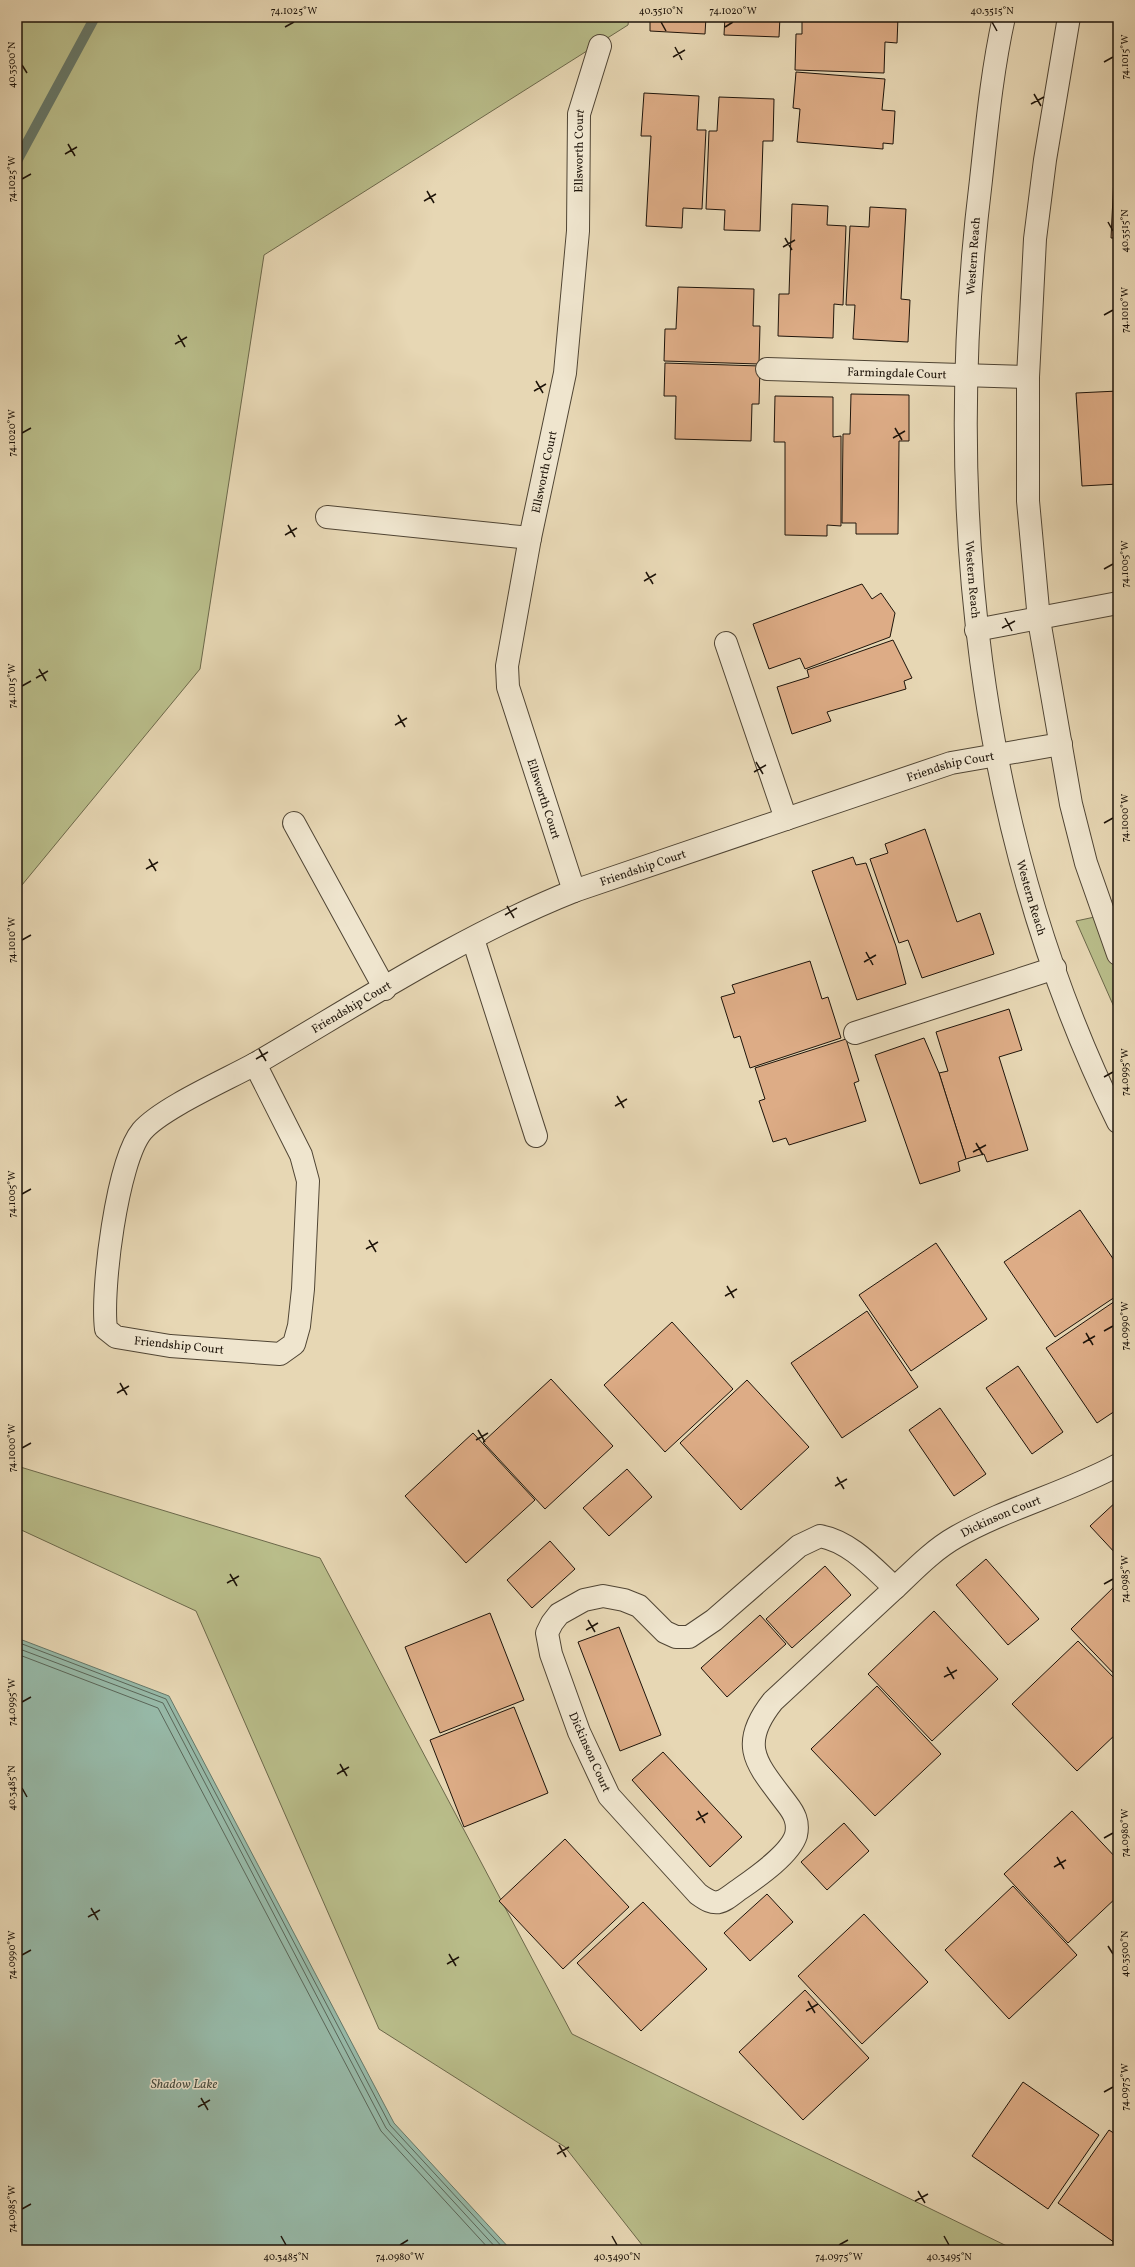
<svg xmlns="http://www.w3.org/2000/svg" width="1135" height="2267" font-family="Vollkorn,serif">
<style>
.green{fill:#b9bd8a;stroke:#6c684a}
.water{fill:#97baa9;stroke:#677869}
.lines{fill:none;stroke-linecap:round;stroke-linejoin:round}
.shore{stroke:#5a675a;stroke-width:1}
.stream{stroke:#677869;stroke-width:10}
.building{fill:#ddac86;stroke:#1e140a}
.minor-casing{stroke:#504534;stroke-width:24}
.minor{stroke:#efe5ce;stroke-width:22}
.ticks{fill:none;stroke:#1e140a;stroke-width:1.5}
.labels{text-anchor:middle;stroke-width:3;stroke-linejoin:round;paint-order:stroke}
.street-label{font-size:12px;fill:#1e140a;stroke:#efe5ce}
.water-label{font-size:13px;font-style:italic;fill:#484e42;stroke:#efe5ce}
.neatline{fill:none;stroke:#1e140a;stroke-width:1.5}
.ticks-label{font-size:10px;text-anchor:middle;fill:#1e140a}
</style>
<rect width="100%" height="100%" fill="#e7d7b4"/>
<filter id="stains"><feTurbulence type="fractalNoise" baseFrequency=".005" numOctaves="4"/><feColorMatrix values="0 0 0 0 .2 0 0 0 0 .09 0 0 0 0 .02 0 0 0 .5 -.17"/></filter>
<radialGradient id="worn" r=".72"><stop offset=".6" stop-color="#630" stop-opacity="0"/><stop offset="1" stop-color="#630" stop-opacity=".3"/></radialGradient>
<g class="green">
<path d="M17,17H629L628,25L264,255L200,669L17,891Z"/>
<path d="M1118,912V1016L1076,921Z"/>
<path d="M17,1466L320,1558L572,2034L1015,2250H646L565,2147L379,2029L196,1611L17,1528Z"/>
</g>
<path class="water" d="M17,1638L169,1696L394,2123L511,2250H17Z"/>
<g class="lines">
<g class="shore">
<path d="M17,1642L166,1699L390,2125L505,2250"/>
<path d="M17,1648L163,1703L386,2128L498,2250"/>
<path d="M17,1654L158,1708L381,2131L490,2250"/>
</g>
<path class="stream" d="M17,161L95,17"/>
</g>
<g class="building">
<path d="M650,17H706L705,34L650,31Z"/>
<path d="M725,17H780L779,37L724,35Z"/>
<path d="M802,17H898L897,43L885,42L884,73L795,70L796,34H802Z"/>
<path d="M796,72L885,79L882,110L895,111L893,144L883,143V149L797,142L800,109L793,108Z"/>
<path d="M644,93L699,96L697,130H706L702,209L683,208L682,228L646,226L651,136H641Z"/>
<path d="M719,97L774,99L773,141H763L760,231L724,230L725,210L706,209L709,131H717Z"/>
<path d="M1117,116H1118V238H1111Z"/>
<path d="M792,204L828,206L827,225L846,226L843,305L834,304L833,338L778,336L779,294H789Z"/>
<path d="M870,207L906,209L901,299L910,300L908,342L853,339L855,305H846L850,226L869,227Z"/>
<path d="M678,287L754,289L753,326H760L759,364L664,361L665,329H676Z"/>
<path d="M665,363L760,366L759,404H752L751,441L675,439L676,396H664Z"/>
<path d="M1118,391V484L1082,486L1076,393Z"/>
<path d="M851,394L909,395V441H899L898,534H856V523H842L843,434H850Z"/>
<path d="M775,396L833,397V437L841,436V526L827,525V536L785,535V442H774Z"/>
<path d="M862,584L872,599L881,593L895,613L890,637L805,669L800,658L769,669L753,624Z"/>
<path d="M893,640L912,678L904,681L906,689L827,712L831,721L792,734L777,687L809,677L807,670Z"/>
<path d="M925,829L957,922L980,913L994,954L922,978L908,940L899,943L870,859L888,853L885,844Z"/>
<path d="M853,857L856,865L866,863L896,946L906,984L857,1000L812,871Z"/>
<path d="M810,961L822,999L828,997L841,1038L750,1068L740,1036L734,1038L721,997L735,993L732,985Z"/>
<path d="M1009,1009L1022,1050L999,1057L1028,1150L987,1162L984,1154L966,1159L939,1073L948,1071L936,1032Z"/>
<path d="M924,1038L939,1073L966,1159L958,1162L960,1171L920,1184L875,1055Z"/>
<path d="M846,1039L859,1081L854,1083L866,1121L789,1145L786,1138L773,1142L759,1101L765,1099L755,1068Z"/>
<path d="M1080,1210L1118,1266V1295L1055,1337L1004,1262Z"/>
<path d="M936,1243L987,1319L911,1371L859,1295Z"/>
<path d="M1118,1299V1409L1097,1423L1046,1348Z"/>
<path d="M867,1311L918,1387L842,1438L791,1363Z"/>
<path d="M672,1322L733,1389L665,1452L604,1385Z"/>
<path d="M1018,1366L1063,1432L1032,1454L986,1388Z"/>
<path d="M551,1379L613,1446L545,1509L483,1442Z"/>
<path d="M747,1380L809,1447L741,1510L680,1443Z"/>
<path d="M940,1408L986,1474L954,1496L909,1430Z"/>
<path d="M473,1433L535,1500L466,1563L405,1496Z"/>
<path d="M627,1469L652,1497L609,1536L583,1508Z"/>
<path d="M1118,1500V1555H1117L1090,1526Z"/>
<path d="M550,1541L575,1569L532,1608L507,1580Z"/>
<path d="M986,1559L1039,1619L1008,1645L956,1585Z"/>
<path d="M825,1566L851,1595L792,1648L766,1619Z"/>
<path d="M1118,1583V1678L1071,1629Z"/>
<path d="M934,1611L998,1679L932,1741L868,1674Z"/>
<path d="M490,1613L524,1700L440,1733L405,1647Z"/>
<path d="M760,1615L786,1644L727,1697L701,1668Z"/>
<path d="M619,1627L661,1735L620,1751L578,1642Z"/>
<path d="M1078,1641L1118,1682V1732L1077,1771L1012,1704Z"/>
<path d="M877,1686L941,1754L875,1816L811,1749Z"/>
<path d="M514,1707L548,1793L464,1827L430,1740Z"/>
<path d="M663,1752L742,1837L710,1867L632,1780Z"/>
<path d="M1072,1811L1118,1860V1896L1068,1943L1004,1874Z"/>
<path d="M844,1823L869,1851L827,1890L801,1862Z"/>
<path d="M565,1839L629,1907L563,1969L499,1901Z"/>
<path d="M1013,1886L1077,1955L1009,2019L945,1950Z"/>
<path d="M767,1894L793,1922L750,1961L724,1933Z"/>
<path d="M643,1902L707,1969L641,2031L577,1963Z"/>
<path d="M864,1914L928,1982L862,2044L798,1976Z"/>
<path d="M805,1990L869,2058L803,2120L739,2052Z"/>
<path d="M1023,2082L1099,2135L1048,2209L972,2156Z"/>
<path d="M1109,2130L1118,2136V2245L1058,2203Z"/>
</g>
<g class="lines">
<g class="minor-casing">
<g id="minor">
<path id="s1" d="M1004,17C992,71 987,125 981,180C942,498 975,832 1118,1122"/>
<path d="M1069,17L1045,160L1035,239L1028,377V501L1039,620L1071,804L1086,863L1118,954"/>
<path id="s2" d="M767,369L1028,377"/>
<path d="M327,517L530,538"/>
<path d="M976,630L1118,603"/>
<path d="M726,643L786,819"/>
<path d="M294,823L385,989"/>
<path id="s3" d="M574,891L508,687L507,666L530,538L565,373L578,231L579,114L600,46"/>
<path d="M473,939L536,1136"/>
<path d="M855,1033L1055,968"/>
<path id="s4" d="M255,1064C358,1004 463,935 574,891L951,763L1061,744"/>
<path d="M255,1064L301,1155L308,1181L303,1289L299,1326L294,1344L280,1354L170,1346L116,1337L106,1329C101,1290 117,1161 142,1131C162,1108 226,1080 255,1064Z"/>
<path d="M820,1536C851,1542 873,1568 895,1588L773,1701C737,1746 757,1764 787,1804C794,1813 799,1822 796,1835C790,1855 754,1879 737,1891C720,1904 716,1907 698,1894L609,1796L579,1732L551,1654L547,1633L552,1623L559,1614L584,1600L603,1596L624,1600L639,1606L665,1632L676,1637H689L714,1620L799,1546Z"/>
<path id="s5" d="M895,1588C914,1570 933,1550 956,1537C1007,1508 1066,1493 1118,1465"/>
</g>
</g>
<use href="#minor" class="minor"/>
</g>
<path class="ticks" d="M661,22L666,31M992,22L997,31M285,27L294,22M725,27L733,22M675,47L682,60M673,57L685,50M1104,62L1113,57M22,65L27,73M1034,94L1041,106M1031,104L1044,97M68,144L75,156M65,154L77,147M22,179L31,174M427,191L434,203M424,201L436,194M1108,222L1113,231M785,238L792,250M783,247L795,240M1104,315L1113,310M178,335L185,347M175,344L187,337M536,381L543,393M534,391L546,384M895,428L902,440M22,433L31,428M893,438L905,431M288,525L295,537M285,535L297,528M1104,569L1113,564M646,572L653,584M644,581L656,574M1005,618L1012,631M1002,628L1015,621M39,669L46,681M36,678L48,671M22,686L31,681M398,715L405,727M395,725L407,718M756,762L763,774M754,772L766,765M1104,823L1113,818M149,859L156,871M146,869L158,862M507,906L514,918M505,915L517,908M22,940L31,935M866,952L873,965M864,962L876,955M259,1049L266,1061M256,1059L268,1052M1104,1077L1113,1072M617,1096L624,1108M615,1106L627,1099M976,1143L983,1155M973,1152L986,1145M22,1194L31,1189M369,1240L376,1252M366,1249L378,1242M727,1286L734,1298M725,1296L737,1289M1104,1331L1113,1326M1086,1333L1093,1345M1083,1343L1095,1336M120,1383L127,1395M117,1393L129,1386M478,1430L485,1442M476,1440L488,1433M22,1448L31,1443M837,1477L844,1489M835,1486L847,1479M230,1574L237,1586M227,1583L239,1576M1104,1584L1113,1579M588,1620L595,1632M586,1630L598,1623M947,1667L954,1679M944,1677L957,1670M22,1702L31,1697M340,1764L347,1776M337,1774L349,1767M22,1788L27,1797M698,1811L705,1823M696,1820L708,1813M1104,1838L1113,1833M1057,1857L1064,1869M1054,1867L1066,1860M91,1908L98,1920M88,1917L100,1910M1108,1946L1113,1954M449,1954L456,1966M22,1955L31,1950M447,1964L459,1957M808,2001L815,2013M806,2011L818,2004M1104,2092L1113,2087M201,2098L208,2110M198,2107L210,2100M559,2145L566,2157M557,2154L569,2147M918,2191L925,2203M915,2201L928,2194M22,2209L31,2204M281,2236L286,2245M612,2236L617,2245M944,2236L949,2245M400,2245L408,2240M839,2245L848,2240"/>
<g class="labels">
<g class="street-label">
<text dy="4" stroke="none"><textPath href="#s3" startOffset="757">Ellsworth Court</textPath></text>
<text transform="translate(973 256) rotate(-86)" y="4">Western Reach</text>
<text dy="4" stroke="none"><textPath href="#s2" startOffset="130">Farmingdale Court</textPath></text>
<text dy="4" stroke="none"><textPath href="#s3" startOffset="433">Ellsworth Court</textPath></text>
<text dy="4" stroke="none"><textPath href="#s1" startOffset="565">Western Reach</textPath></text>
<text dy="4" stroke="none"><textPath href="#s4" startOffset="760">Friendship Court</textPath></text>
<text transform="translate(544 799) rotate(72)" y="4">Ellsworth Court</text>
<text dy="4" stroke="none"><textPath href="#s4" startOffset="436">Friendship Court</textPath></text>
<text dy="4" stroke="none"><textPath href="#s1" startOffset="889">Western Reach</textPath></text>
<text dy="4" stroke="none"><textPath href="#s4" startOffset="112">Friendship Court</textPath></text>
<text transform="translate(179 1345) rotate(6)" y="4">Friendship Court</text>
<text dy="4" stroke="none"><textPath href="#s5" startOffset="129">Dickinson Court</textPath></text>
<text transform="translate(590 1752) rotate(66)" y="4">Dickinson Court</text>
</g>
<g class="water-label">
<text x="184" y="2088">Shadow Lake</text>
</g>
</g>
<rect width="1135" height="2267" fill="none" stroke="#e7d7b4" stroke-width="44"/>
<rect x="22" y="22" width="1091" height="2223" class="neatline"/>
<g class="ticks-label">
<text x="294" y="14">74.1025°W</text>
<text x="661" y="14">40.3510°N</text>
<text x="733" y="14">74.1020°W</text>
<text x="992" y="14">40.3515°N</text>
<text transform="translate(1124 57) rotate(-90)" y="4">74.1015°W</text>
<text transform="translate(11 65) rotate(-90)" y="4">40.3500°N</text>
<text transform="translate(11 179) rotate(-90)" y="4">74.1025°W</text>
<text transform="translate(1124 231) rotate(-90)" y="4">40.3515°N</text>
<text transform="translate(1124 310) rotate(-90)" y="4">74.1010°W</text>
<text transform="translate(11 433) rotate(-90)" y="4">74.1020°W</text>
<text transform="translate(1124 564) rotate(-90)" y="4">74.1005°W</text>
<text transform="translate(11 686) rotate(-90)" y="4">74.1015°W</text>
<text transform="translate(1124 818) rotate(-90)" y="4">74.1000°W</text>
<text transform="translate(11 940) rotate(-90)" y="4">74.1010°W</text>
<text transform="translate(1124 1072) rotate(-90)" y="4">74.0995°W</text>
<text transform="translate(11 1194) rotate(-90)" y="4">74.1005°W</text>
<text transform="translate(1124 1326) rotate(-90)" y="4">74.0990°W</text>
<text transform="translate(11 1448) rotate(-90)" y="4">74.1000°W</text>
<text transform="translate(1124 1579) rotate(-90)" y="4">74.0985°W</text>
<text transform="translate(11 1702) rotate(-90)" y="4">74.0995°W</text>
<text transform="translate(11 1788) rotate(-90)" y="4">40.3485°N</text>
<text transform="translate(1124 1833) rotate(-90)" y="4">74.0980°W</text>
<text transform="translate(1124 1954) rotate(-90)" y="4">40.3500°N</text>
<text transform="translate(11 1955) rotate(-90)" y="4">74.0990°W</text>
<text transform="translate(1124 2087) rotate(-90)" y="4">74.0975°W</text>
<text transform="translate(11 2209) rotate(-90)" y="4">74.0985°W</text>
<text x="286" y="2260">40.3485°N</text>
<text x="400" y="2260">74.0980°W</text>
<text x="617" y="2260">40.3490°N</text>
<text x="839" y="2260">74.0975°W</text>
<text x="949" y="2260">40.3495°N</text>
</g>
<rect width="100%" height="100%" filter="url(#stains)"/>
<rect width="100%" height="100%" fill="url(#worn)"/>
</svg>
